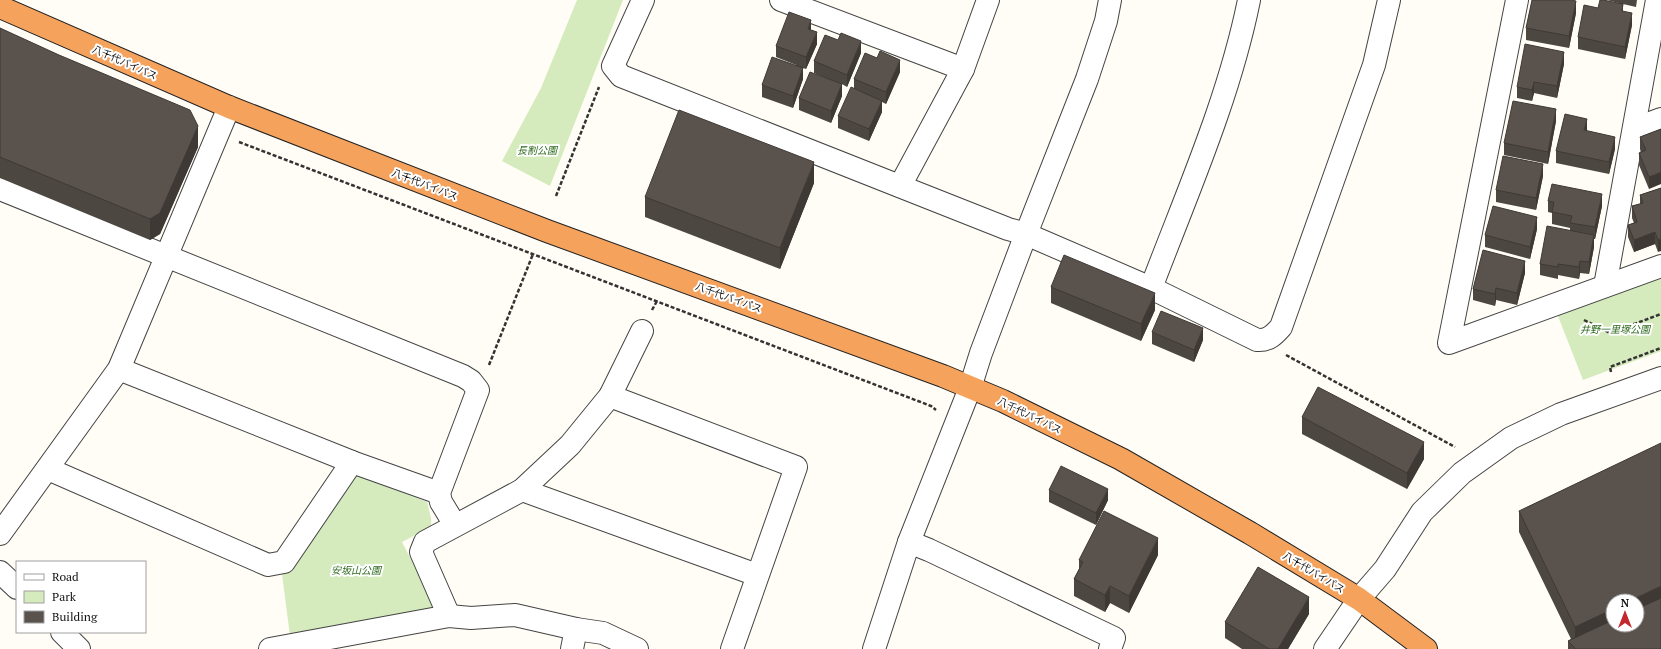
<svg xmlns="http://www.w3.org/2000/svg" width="1661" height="649" font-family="'PT Serif','Noto Sans JP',serif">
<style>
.park{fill:#d5ebbd}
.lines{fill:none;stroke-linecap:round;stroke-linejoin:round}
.minor-casing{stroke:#444;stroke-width:24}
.highway-casing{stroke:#222;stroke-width:24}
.path{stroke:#333;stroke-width:2.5;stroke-dasharray:4 2;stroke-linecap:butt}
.minor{stroke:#fff;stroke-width:22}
.highway{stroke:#f5a25d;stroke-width:22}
.wall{fill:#4d4742}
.shaded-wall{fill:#3f3936}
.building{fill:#5a524d;stroke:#3f3936}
.labels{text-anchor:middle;stroke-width:4;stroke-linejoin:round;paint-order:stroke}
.street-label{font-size:10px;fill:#111;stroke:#fff}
.park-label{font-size:10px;font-style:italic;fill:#2f6b1f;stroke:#fff}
</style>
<rect width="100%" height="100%" fill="#fffdf5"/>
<g class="park">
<path d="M577,0H623L550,186L502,161L541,88Z"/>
<path d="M1661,274V351L1583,380L1556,311Z"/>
<path d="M357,475L427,502L431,518V527L402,542L433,602L431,611L290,636L282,574L289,573Z"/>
</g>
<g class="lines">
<g class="minor-casing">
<g id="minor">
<path d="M643,0L613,66L621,76L1008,229L1026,234L1151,288L1257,340C1268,341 1274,335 1281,327L1374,65L1389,0"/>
<path d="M781,0L963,69"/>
<path d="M1517,0L1449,343L1661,266"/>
<path d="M1634,129L1661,119"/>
<path d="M900,186L963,69L988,0"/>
<path d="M0,189L463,376L471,381L478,390L439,493L441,502L455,525"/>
<path d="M1605,286L1657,0"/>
<path d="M1151,288C1187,193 1229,99 1249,0"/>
<path d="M119,369L352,462L439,493"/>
<path d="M610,396L796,467L732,649"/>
<path d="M48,469L268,565L284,562L352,462"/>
<path d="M522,490L757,575"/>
<path d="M0,534L119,369L229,107"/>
<path d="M909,542L929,550L1114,638L1110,649"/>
<path d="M0,572L17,588"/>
<path d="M449,616L421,552L425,542L522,490L570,445L610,396L642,331"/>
<path d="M62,632L79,649"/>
<path d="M270,649L449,616L471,618L515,615L576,629L603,633L637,649"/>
<path d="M572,649L576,629"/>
<path d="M874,649L909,542L970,388L981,353L1026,234L1087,79L1106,21L1110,0"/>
<path d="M1325,649L1359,599L1385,569L1422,512L1462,473L1511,438L1561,414L1661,378"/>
</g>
</g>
<g class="highway-casing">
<path id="highway" d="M0,7L229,107L547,231L943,376L1003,401L1121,459L1250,533L1359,599L1426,649"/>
</g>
<g class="path">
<path d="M239,142L931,406L936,410"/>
<path d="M556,196L599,87"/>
<path d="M652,310L657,301"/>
<path d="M1584,320L1610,333L1661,314"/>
<path d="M1286,355L1455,447"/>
<path d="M489,365L533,254"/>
<path d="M1611,372L1610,367L1661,348"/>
</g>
<use href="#minor" class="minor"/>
<use href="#highway" class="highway"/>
</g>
<g class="wall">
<path d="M1607,0H1637L1636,7L1623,4V11L1632,25L1625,59L1578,49V37L1598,8L1619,3Z"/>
<path d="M1576,13L1569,48L1526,40V28Z"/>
<path d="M0,28L198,147L160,234L150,240L0,178Z"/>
<path d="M811,30L817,44L806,69L803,68V79L793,108L762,97V85L796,65L776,57V46Z"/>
<path d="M861,53L847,87L842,84V96L831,123L799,110V98L835,82L814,73V61Z"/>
<path d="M1564,64L1557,98L1534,93L1532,101L1517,98V87Z"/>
<path d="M900,72L886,104L882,102V112L869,141L838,128V116L854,89V79Z"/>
<path d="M1556,121L1548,164L1504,155V143Z"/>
<path d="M1661,129L1649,189L1639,165V153L1641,152L1640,149V137Z"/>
<path d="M1615,149L1609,174L1556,163V151Z"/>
<path d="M1543,176L1536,210L1496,202V190Z"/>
<path d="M814,183L780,269L645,217V197Z"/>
<path d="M1661,188L1658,252L1655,244L1634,252L1628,237V225L1634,223L1632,218V206L1640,204V195Z"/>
<path d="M1548,201L1602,206L1595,239H1594V247L1589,274L1580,273L1579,279L1558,275V279L1540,275V264L1570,231V228L1552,224V213L1548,212Z"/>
<path d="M1537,229L1530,259L1485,247V235Z"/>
<path d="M1525,273L1517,305L1496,300L1495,306L1473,300V289Z"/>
<path d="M1051,287L1155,310L1141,341L1051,303Z"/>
<path d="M1152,332L1203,340L1194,362L1152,344Z"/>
<path d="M1302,417L1424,459L1407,489L1302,434Z"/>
<path d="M1049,490L1108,500L1096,525L1049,502Z"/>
<path d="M1519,511L1661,649H1568V641L1571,639L1519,532Z"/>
<path d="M1158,555L1129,613L1110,603L1105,612L1074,596V579L1079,569V560Z"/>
<path d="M1309,614L1288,649H1242L1225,638V622Z"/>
</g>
<g class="shaded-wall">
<path d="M1576,1V13L1569,48V36Z"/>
<path d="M1632,13V25L1625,59V47Z"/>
<path d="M811,20V32L808,29Z"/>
<path d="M817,32V44L806,69V57Z"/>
<path d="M861,41V53L847,87V75Z"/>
<path d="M1564,52V64L1557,98V86Z"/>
<path d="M900,60V72L886,104V92Z"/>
<path d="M803,68V79L793,108V96Z"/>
<path d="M1534,82V93L1532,101V90Z"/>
<path d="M842,84V96L831,123V111Z"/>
<path d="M882,101V112L869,141V129Z"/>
<path d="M1556,109V121L1548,164V152Z"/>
<path d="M1587,119V131L1584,130Z"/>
<path d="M198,126V147L160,234L150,240V219Z"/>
<path d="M1615,137V149L1609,174V162Z"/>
<path d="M814,162V183L780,269V248Z"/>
<path d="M1543,164V176L1536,210V198Z"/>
<path d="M1661,172V184L1649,189V177Z"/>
<path d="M1602,194V206L1595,239V227Z"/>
<path d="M1537,217V229L1530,259V247Z"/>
<path d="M1655,232V244L1634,252V240Z"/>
<path d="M1594,235V247L1589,274V262Z"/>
<path d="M1661,239V251L1658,252V240Z"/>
<path d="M1525,261V273L1517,305V293Z"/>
<path d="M1580,261V273L1579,279V267Z"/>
<path d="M1496,288V300L1495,306V294Z"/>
<path d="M1155,293V310L1141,341V324Z"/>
<path d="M1203,328V340L1194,362V350Z"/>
<path d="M1424,442V459L1407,489V473Z"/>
<path d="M1108,489V500L1096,525V513Z"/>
<path d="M1158,538V555L1129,613V596Z"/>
<path d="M1110,586V603L1105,612V595Z"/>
<path d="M1661,586V607L1637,618V601H1629Z"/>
<path d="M1309,597V614L1288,649H1278Z"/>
<path d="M1613,609V625L1575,648V627Z"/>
</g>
<g class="building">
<path d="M1532,0H1571L1576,1L1569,36L1526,28Z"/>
<path d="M1600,0H1603L1623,4L1622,11L1632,13L1625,47L1578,37L1584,5L1598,8Z"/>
<path d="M789,12L811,20L808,29L817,32L806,57L776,46Z"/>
<path d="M0,28L59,55L190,110L198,126L160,213L150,219L0,157Z"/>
<path d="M841,33L861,41L847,75L814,61L825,35L838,40Z"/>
<path d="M1525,44L1564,52L1557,86L1534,82L1532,90L1517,87Z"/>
<path d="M880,51L900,60L886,92L854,79L865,53L877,58Z"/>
<path d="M772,57L803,68L793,96L762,85Z"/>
<path d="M810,72L842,84L831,111L799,98Z"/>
<path d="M851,87L882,101L869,129L838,116Z"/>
<path d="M1513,101L1556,109L1548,152L1504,143Z"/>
<path d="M679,110L814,162L780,248L645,197Z"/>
<path d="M1565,114L1587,119L1584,130L1615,137L1609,162L1556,151Z"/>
<path d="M1661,129V172L1649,177L1639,153L1646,150L1640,137Z"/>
<path d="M1503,156L1543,164L1536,198L1496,190Z"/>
<path d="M1552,184L1602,194L1595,227L1570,223L1572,216L1552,212L1554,202L1548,201Z"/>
<path d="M1661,188V239L1658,240L1655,232L1634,240L1628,225L1637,222L1632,206L1643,203L1640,195Z"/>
<path d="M1493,206L1537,217L1530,247L1485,235Z"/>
<path d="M1547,226L1594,235L1589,262L1580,261L1579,267L1558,264V267L1540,264Z"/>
<path d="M1483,250L1525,261L1517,293L1496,288L1495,294L1473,289Z"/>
<path d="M1064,255L1155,293L1141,324L1051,287Z"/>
<path d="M1161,311L1203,328L1194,350L1152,332Z"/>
<path d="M1318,387L1424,442L1407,473L1302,417Z"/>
<path d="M1661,443V586L1629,601H1613V609L1575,627L1519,511Z"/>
<path d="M1061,466L1108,489L1096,513L1049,490Z"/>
<path d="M1104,511L1158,538L1129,596L1110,586L1105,595L1074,579L1083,562L1079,560Z"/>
<path d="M1258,567L1309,597L1278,649H1269L1225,622Z"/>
<path d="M1661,598V649H1576L1568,641L1613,620V625H1637V609Z"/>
</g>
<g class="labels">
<g class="street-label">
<text transform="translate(125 62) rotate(24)" y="4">八千代バイパス</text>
<text transform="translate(425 184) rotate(21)" y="4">八千代バイパス</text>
<text transform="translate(729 297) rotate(20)" y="4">八千代バイパス</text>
<text transform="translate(1030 415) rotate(26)" y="4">八千代バイパス</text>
<text transform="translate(1314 572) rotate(31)" y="4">八千代バイパス</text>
</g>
<g class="park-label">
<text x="537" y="154">長割公園</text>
<text x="1615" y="333">井野一里塚公園</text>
<text x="356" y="574">安坂山公園</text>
</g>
</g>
<rect x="16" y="561" width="130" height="72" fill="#ffffff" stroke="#a0a0a0"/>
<rect x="24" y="574" width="20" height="6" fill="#ffffff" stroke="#a0a0a0"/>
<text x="52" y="581" font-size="12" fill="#111111">Road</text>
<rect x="24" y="591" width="20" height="12" fill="#d5ebbd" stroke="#a0a0a0"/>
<text x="52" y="601" font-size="12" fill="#111111">Park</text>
<rect x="24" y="611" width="20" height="12" fill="#5a524d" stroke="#a0a0a0"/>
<text x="52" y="621" font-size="12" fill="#111111">Building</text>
<g transform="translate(1625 613)"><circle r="19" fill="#ffffff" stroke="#a0a0a0"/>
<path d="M0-3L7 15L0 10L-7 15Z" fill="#c4262e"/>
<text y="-6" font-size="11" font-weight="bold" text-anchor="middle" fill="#111111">N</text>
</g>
</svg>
